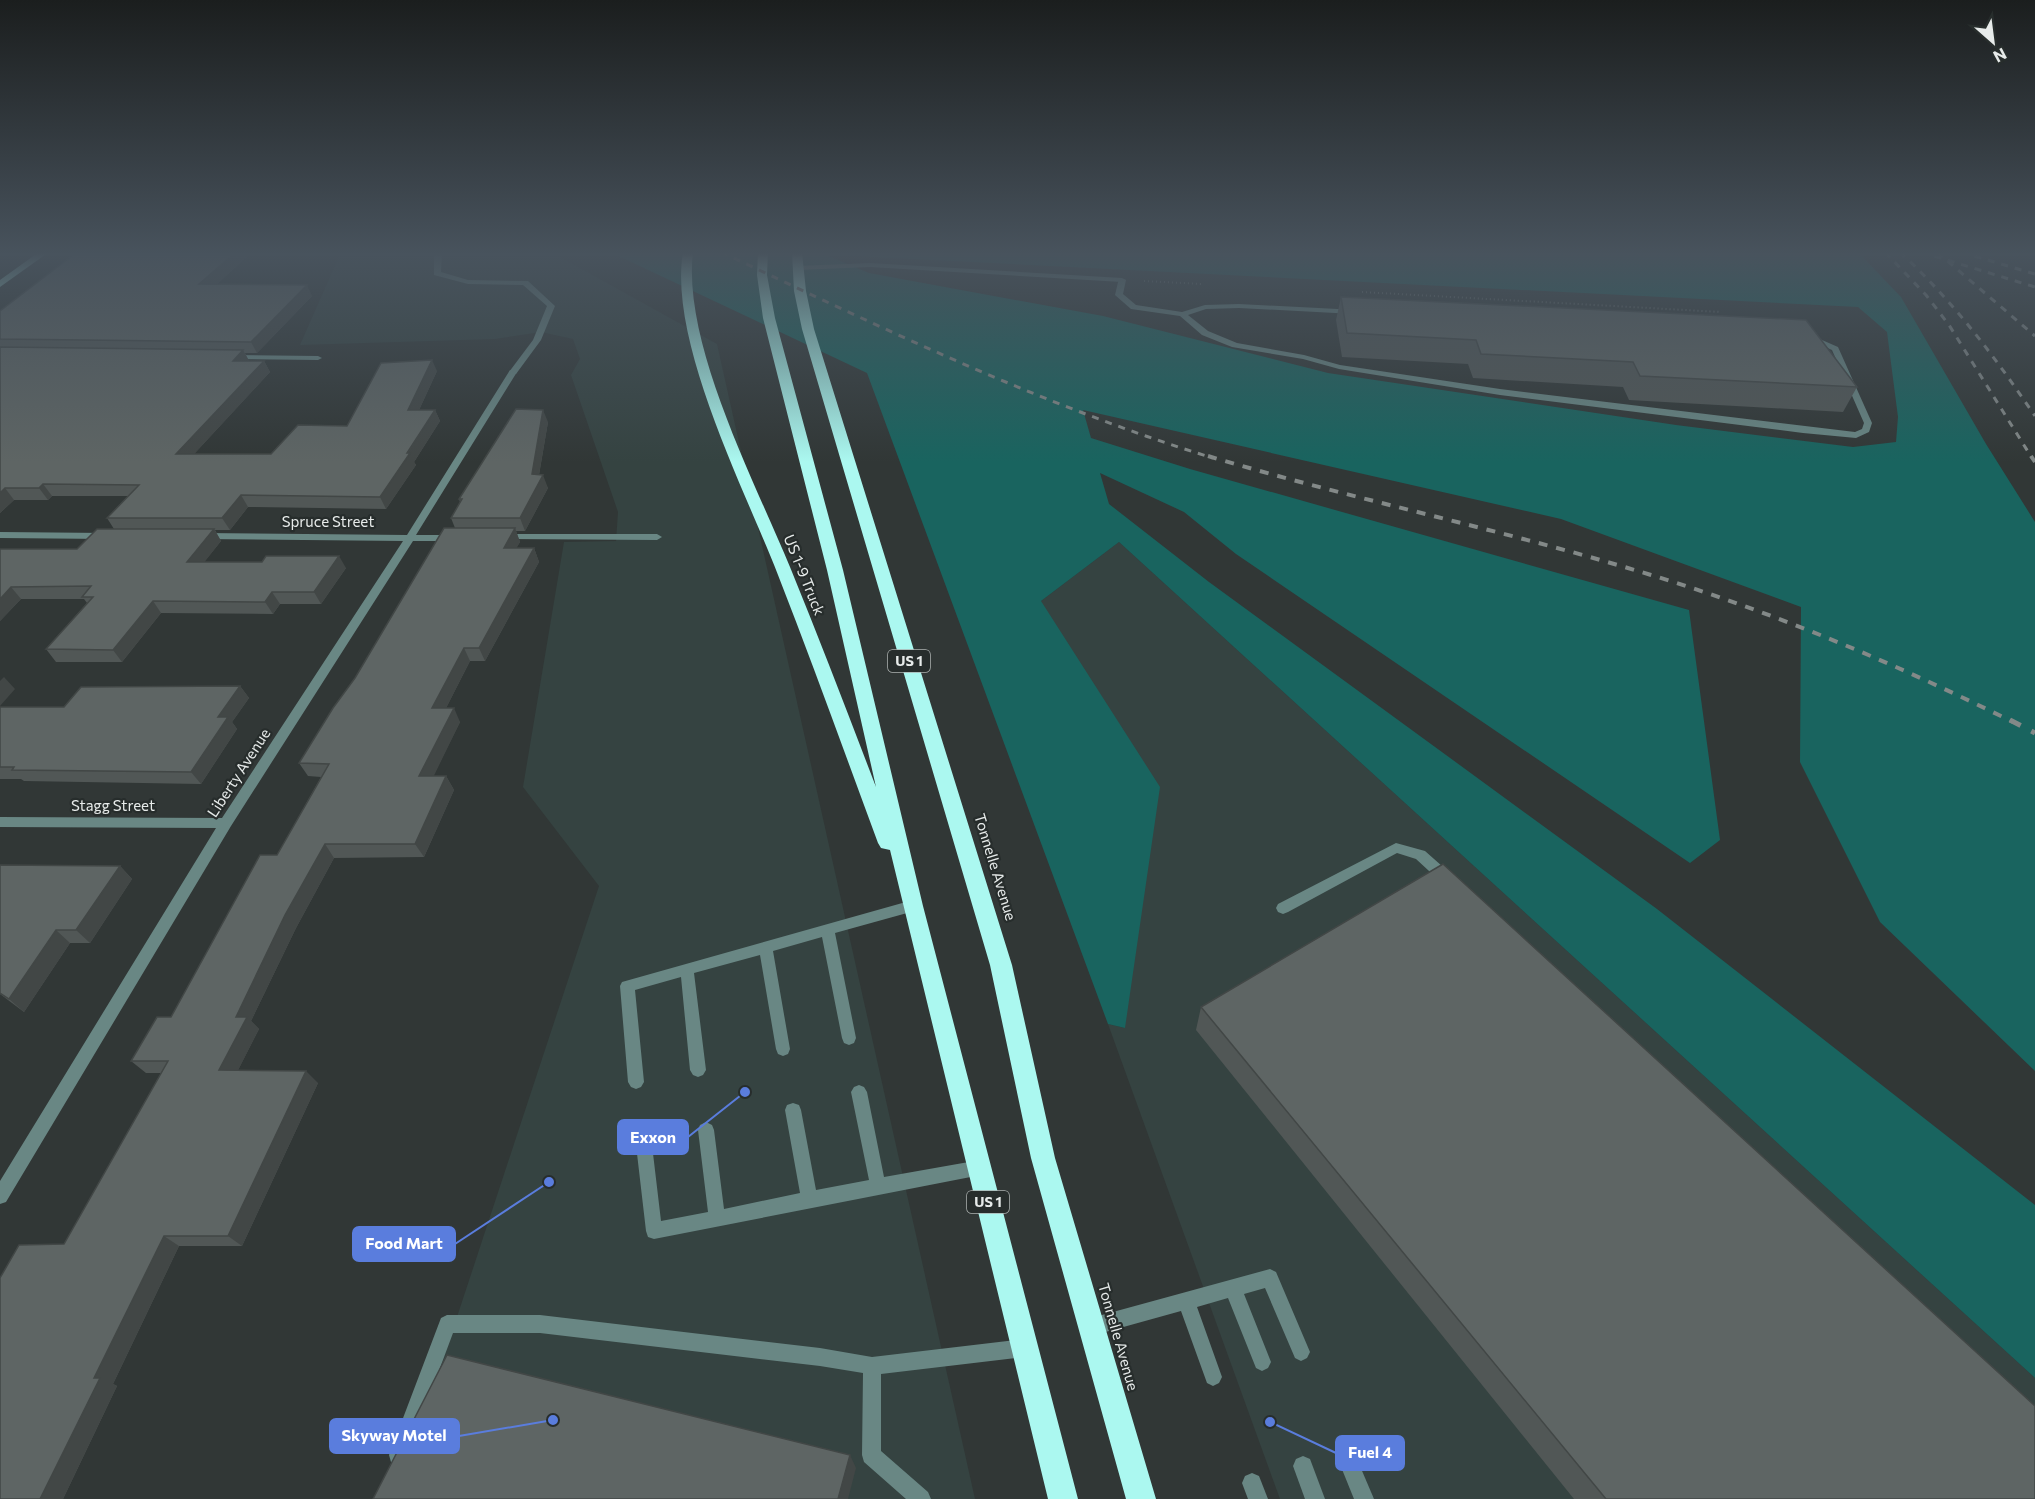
<svg xmlns="http://www.w3.org/2000/svg" width="2035" height="1499" font-family="Commissioner,sans-serif">
<style>
.built{fill:#354341}
.green{fill:#19645f}
.lines{fill:none;stroke-linecap:round;stroke-linejoin:round}
.path{stroke:#6e7372;stroke-width:2;stroke-dasharray:1 3;stroke-linecap:butt}
.lane{fill:#698784;fill-rule:evenodd}
.street{fill:#698784;fill-rule:evenodd}
.primary{fill:#99d8d1;fill-rule:evenodd}
.highway{fill:#abf8f0;fill-rule:evenodd}
.rail-far2{stroke:#838988;stroke-width:3;stroke-dasharray:7 7;stroke-linecap:butt}
.rail-far1{stroke:#838988;stroke-width:4;stroke-dasharray:9 9;stroke-linecap:butt}
.rail{stroke:#838988;stroke-width:5;stroke-dasharray:12 12;stroke-linecap:butt}
.wall{fill:#515756}
.shaded-wall{fill:#424746}
.building{fill:#5e6564;stroke:#424746;stroke-width:1.5}
.labels{text-anchor:middle;stroke-width:4.5;stroke-linejoin:round;paint-order:stroke}
.shield{fill:#272d2c;stroke:#adb2b1;stroke-width:1.5}
.shield-label{font-size:14px;font-weight:bold;fill:#e7ebea}
.street-label{font-size:15px;fill:#e7ebea;stroke:#272d2c}
.leader{fill:none;stroke:#5a7ddd;stroke-width:2}
.callout-dot{fill:#5a7ddd;stroke:#272d2c;stroke-width:2}
.callout{fill:#5a7ddd;stroke:#5a7ddd;stroke-width:2}
.callout-label{font-size:16px;text-anchor:middle;font-weight:bold;fill:#fff}
</style>
<rect width="100%" height="100%" fill="#313736"/>
<g class="built">
<path d="M341,252H551L717,344L975,1499H397L599,886L523,787L564,542L616,541L618,512L571,375L580,359L573,339L541,332L495,339L300,345Z"/>
<path d="M1119,542L2035,1378V1499H1280L1108,1024L1125,1028L1041,601Z"/>
</g>
<path class="green" d="M610,252H819L869,273L1103,316L1328,373L1676,425L1853,447L1896,442L1898,417L1887,332L1858,307L834,255L835,252H1858L1901,297L1986,444L2035,522V1071L1880,922L1800,762L1801,607L1561,519L1083,410L1091,438L1190,469L1689,610L1720,840L1690,863L1236,554L1184,512L1100,473L1109,504L1209,582L1657,909L2035,1205V1378L1119,542L1041,601L1160,787L1125,1028L1108,1024L867,373Z"/>
<g class="lines">
<g class="path">
<path d="M1144,281L1202,284"/>
<path d="M1362,292L1721,312"/>
</g>
<g class="lane">
<path d="M434,252H442L441,272L468,280L528,281L555,306L541,340L516,374L509,372L533,340L547,306L523,285L468,284L434,275Z"/>
<path d="M1119,278L1126,280L1123,294L1136,305L1182,312L1205,305L1239,304L1357,310L1358,312L1354,314L1239,308L1206,309L1188,315L1208,331L1237,343L1304,355L1340,365L1500,389L1855,432L1862,429L1864,423L1832,350L1803,337V333H1806L1838,347L1872,423L1869,432L1856,438L1803,433L1500,395L1339,369L1303,359L1232,347L1202,335L1180,316L1131,309L1115,295Z"/>
<path d="M1396,843L1425,851L1451,874L1453,878L1451,882L1446,883L1441,882L1416,859L1397,853L1288,912L1283,914L1278,912L1276,908L1278,904Z"/>
<path d="M913,900L918,902L920,906L918,910L835,933L856,1038L854,1043L849,1045L844,1043L842,1038L822,937L773,951L790,1049L788,1054L783,1056L778,1054L776,1049L760,955L694,973L706,1070L703,1075L698,1077L693,1075L690,1070L681,977L635,990L644,1082L641,1087L636,1089L631,1087L628,1082L620,986L622,982Z"/>
<path d="M859,1085L864,1087L867,1092L884,1177L980,1160L986,1162L988,1168L986,1174L654,1239L648,1237L646,1231L636,1145L638,1140L644,1137L650,1140L652,1145L661,1221L708,1212L698,1130L700,1125L706,1122L712,1125L714,1130L724,1209L800,1193L785,1110L787,1105L793,1103L799,1105L801,1110L816,1190L869,1180L851,1092L854,1087Z"/>
<path d="M1270,1269L1276,1272L1310,1352L1307,1358L1301,1361L1295,1358L1265,1288L1244,1294L1271,1362L1268,1368L1262,1371L1256,1368L1228,1298L1197,1307L1222,1377L1219,1383L1213,1386L1207,1383L1181,1311L1091,1336L1085,1333L1082,1327L1085,1321L1091,1318Z"/>
<path d="M447,1315H540L820,1348L872,1357L1025,1339L1031,1342L1034,1348L1031,1354L1025,1357L881,1374V1451L928,1492L931,1499H906L864,1462L862,1455L863,1373L820,1366L540,1333H453L405,1462L398,1464L391,1462L389,1455L441,1318Z"/>
<path d="M1344,1443L1351,1445L1374,1499H1354L1335,1452L1337,1445Z"/>
<path d="M1303,1456L1310,1459L1325,1499H1305L1293,1466L1296,1459Z"/>
<path d="M1252,1473L1259,1476L1268,1499H1248L1242,1483L1245,1476Z"/>
</g>
<g class="street">
<path d="M870,263L1122,278L1126,280L1122,282L870,267L797,270L793,268L797,266Z"/>
<path d="M229,355L318,356L322,358L318,360L232,359H229Z"/>
<path d="M510,370L517,372L416,535H455L460,538L455,541H413L231,826L6,1202L0,1204V1181L216,828L0,827V817L222,818L403,541L202,539L197,536L202,533L407,535Z"/>
<path d="M0,532L107,533L112,536L107,539L0,538Z"/>
<path d="M502,534H657L662,537L657,540L499,539L497,537Z"/>
</g>
<path class="primary" d="M39,252H49L0,287V280Z"/>
<g class="highway">
<path d="M683,252H693C682,343 755,482 790,567C820,640 848,714 876,787L827,570L763,318L757,275L758,252H768L767,275L775,318L843,570L923,906L1078,1499H1048L890,850L881,848L878,843C845,754 813,664 778,575C745,490 668,341 683,252Z"/>
<path d="M792,252H802L806,291L814,329L1012,965L1055,1158L1156,1499H1126L1031,1158L990,965L802,329L794,291Z"/>
</g>
<g class="rail-far2">
<path d="M721,252C882,328 1043,406 1213,458"/>
<path d="M1885,252L1926,295L1949,325L2032,458"/>
<path d="M1900,252C1953,301 1995,357 2035,416"/>
<path d="M1921,252L2035,287"/>
<path d="M1937,252L2035,336"/>
<path d="M1961,252L2035,274"/>
</g>
<g class="rail-far1">
<path d="M1208,456C1355,500 1505,530 1651,575C1776,613 1896,664 2013,722"/>
<path d="M2031,456L2035,462"/>
</g>
<path class="rail" d="M2010,720L2035,733"/>
</g>
<g class="wall">
<path d="M77,252H252L217,284L312,296L257,353H245L249,361H264L270,372L194,454H271L347,426L437,371L419,410H435L440,421L414,462L416,465L386,509L248,507L230,530H215L221,541L204,562L346,568L321,604H280L273,614L161,613L122,662H56L46,649L87,603L84,599H21L0,621V549H77L114,529L107,518L128,496H52L48,500H14L0,513V311Z"/>
<path d="M1341,297L1857,387L1843,412L1629,400L1623,387L1473,378L1468,364L1342,357L1336,320Z"/>
<path d="M548,422L539,475L548,488L525,531H516L520,542L516,548H534L539,562L485,661H470L446,708L460,722L433,776H446L454,790L424,857L334,858L296,928L251,1021L259,1029L238,1070L318,1083L242,1246H179L113,1384L117,1386L63,1499L64,1244L161,1073H146L131,1061L171,1017L277,855L321,777L308,776L299,763L355,678L455,528L451,518L460,502L459,499Z"/>
<path d="M240,686L249,698L232,722L237,729L201,784L24,781L21,779H0V707H64Z"/>
<path d="M0,865L120,866L132,879L90,943H70L24,1012L0,994Z"/>
<path d="M1201,1007L2035,1499H1574L1196,1030Z"/>
</g>
<g class="shaded-wall">
<path d="M236,252H252L205,295L199,284Z"/>
<path d="M307,285L312,296L257,353L251,342Z"/>
<path d="M243,350L249,361H233Z"/>
<path d="M432,360L437,371L414,421L408,410Z"/>
<path d="M264,361L270,372L183,466L176,454Z"/>
<path d="M435,410L440,421L414,462L416,465L386,509L380,497Z"/>
<path d="M543,410L548,422L537,486L543,475L548,488L525,531L520,518L532,474Z"/>
<path d="M43,484L52,496L48,500L39,488Z"/>
<path d="M5,488L14,500L0,513V493Z"/>
<path d="M241,495L248,507L230,530L222,518Z"/>
<path d="M515,528L520,542L509,561L504,548Z"/>
<path d="M214,529L221,541L195,574L187,562Z"/>
<path d="M534,548L539,562L485,661L479,648Z"/>
<path d="M339,556L346,568L321,604L314,592Z"/>
<path d="M11,587L21,599L0,621V599Z"/>
<path d="M272,592L280,604L273,614L265,602Z"/>
<path d="M153,601L161,613L122,662L113,650Z"/>
<path d="M464,648L470,661L439,722L432,708Z"/>
<path d="M4,677L15,689L0,706V681Z"/>
<path d="M240,686L249,698L232,722L237,729L201,784L191,772L218,717Z"/>
<path d="M454,708L460,722L427,790L419,776Z"/>
<path d="M446,776L454,790L424,857L415,844Z"/>
<path d="M325,844L334,858L296,928L251,1021L259,1029L232,1082L219,1070L236,1017L285,915Z"/>
<path d="M120,866L132,879L90,943L76,930Z"/>
<path d="M56,930L70,943L24,1012L9,999Z"/>
<path d="M306,1071L318,1083L242,1246L228,1236Z"/>
<path d="M164,1236L179,1246L113,1384L117,1386L63,1499H40L94,1378Z"/>
<path d="M850,1455L856,1468L848,1499H838Z"/>
</g>
<g class="building">
<path d="M77,252H236L199,284L307,285L251,342L0,339V311Z"/>
<path d="M1341,297L1806,320L1857,387L1640,376L1633,362L1481,354L1476,340L1347,333Z"/>
<path d="M0,347L243,350L233,361H264L176,454H271L298,425L347,426L381,363L432,360L408,410H435L407,453H410L380,497L241,495L222,518H107L139,485L43,484L39,488H5L0,493Z"/>
<path d="M516,409L543,410L532,474L543,475L520,518H451L462,499H459Z"/>
<path d="M444,528H515L504,548H534L479,648H464L432,708H454L419,776H446L415,844H325L285,915L236,1017H247L219,1070L306,1071L228,1236H164L94,1378H100L40,1499H0V1278L19,1245L64,1244L168,1061H131L157,1017H171L260,855H277L329,764L299,763L333,708L355,678Z"/>
<path d="M97,529H214L187,562H262L266,556H339L314,592H272L265,602L153,601L113,650L46,649L93,597H82L91,586L11,587L0,599V549H77Z"/>
<path d="M240,686L218,717H228L191,772L12,770L14,767H0V707H64L81,687Z"/>
<path d="M1443,864L2035,1406V1499H1606L1201,1007Z"/>
<path d="M0,865L120,866L76,930H56L9,999L0,993Z"/>
<path d="M447,1355L850,1455L838,1499H373Z"/>
</g>
<linearGradient id="sky" x2="0" y2="1"><stop stop-color="#1b1e1e"/><stop offset="0.55" stop-color="#48535d"/><stop offset="1" stop-color="#48535d" stop-opacity="0"/></linearGradient>
<rect width="2035" height="462" fill="url(#sky)"/>
<g class="labels">
<g class="shield">
<rect x="888" y="650" width="42" height="22" rx="4.5"/>
<rect x="967" y="1191" width="42" height="22" rx="4.5"/>
</g>
<g class="shield-label">
<text x="909" y="666">US 1</text>
<text x="988" y="1207">US 1</text>
</g>
<g class="street-label">
<text x="328" y="527">Spruce Street</text>
<text transform="translate(804 575) rotate(68)" y="5">US 1-9 Truck</text>
<text transform="translate(239 773) rotate(-57)" y="5">Liberty Avenue</text>
<text x="113" y="811">Stagg Street</text>
<text transform="translate(995 867) rotate(73)" y="5">Tonnelle Avenue</text>
<text transform="translate(1118 1337) rotate(74)" y="5">Tonnelle Avenue</text>
</g>
</g>
<path class="leader" d="M745 1092L688 1137M549 1182L455 1244M553 1420L459 1436M1270 1422L1336 1453"/>
<g class="callout-dot">
<circle cx="745" cy="1092" r="6"/>
<circle cx="549" cy="1182" r="6"/>
<circle cx="553" cy="1420" r="6"/>
<circle cx="1270" cy="1422" r="6"/>
</g>
<g class="callout">
<rect x="618" y="1120" width="70" height="34" rx="6"/>
<rect x="353" y="1227" width="102" height="34" rx="6"/>
<rect x="330" y="1419" width="129" height="34" rx="6"/>
<rect x="1336" y="1436" width="68" height="34" rx="6"/>
</g>
<g class="callout-label">
<text x="653" y="1143">Exxon</text>
<text x="404" y="1249">Food Mart</text>
<text x="394" y="1441">Skyway Motel</text>
<text x="1370" y="1458">Fuel 4</text>
</g>
<g transform="translate(1993 42) rotate(152)" stroke="#272d2c" stroke-width="4.5" paint-order="stroke">
<path d="M0-4.5L10 22L0 15L-10 22Z" fill="#e7ebea"/>
<text y="-9" font-size="16" font-weight="bold" text-anchor="middle" fill="#e7ebea">N</text>
</g>
</svg>
